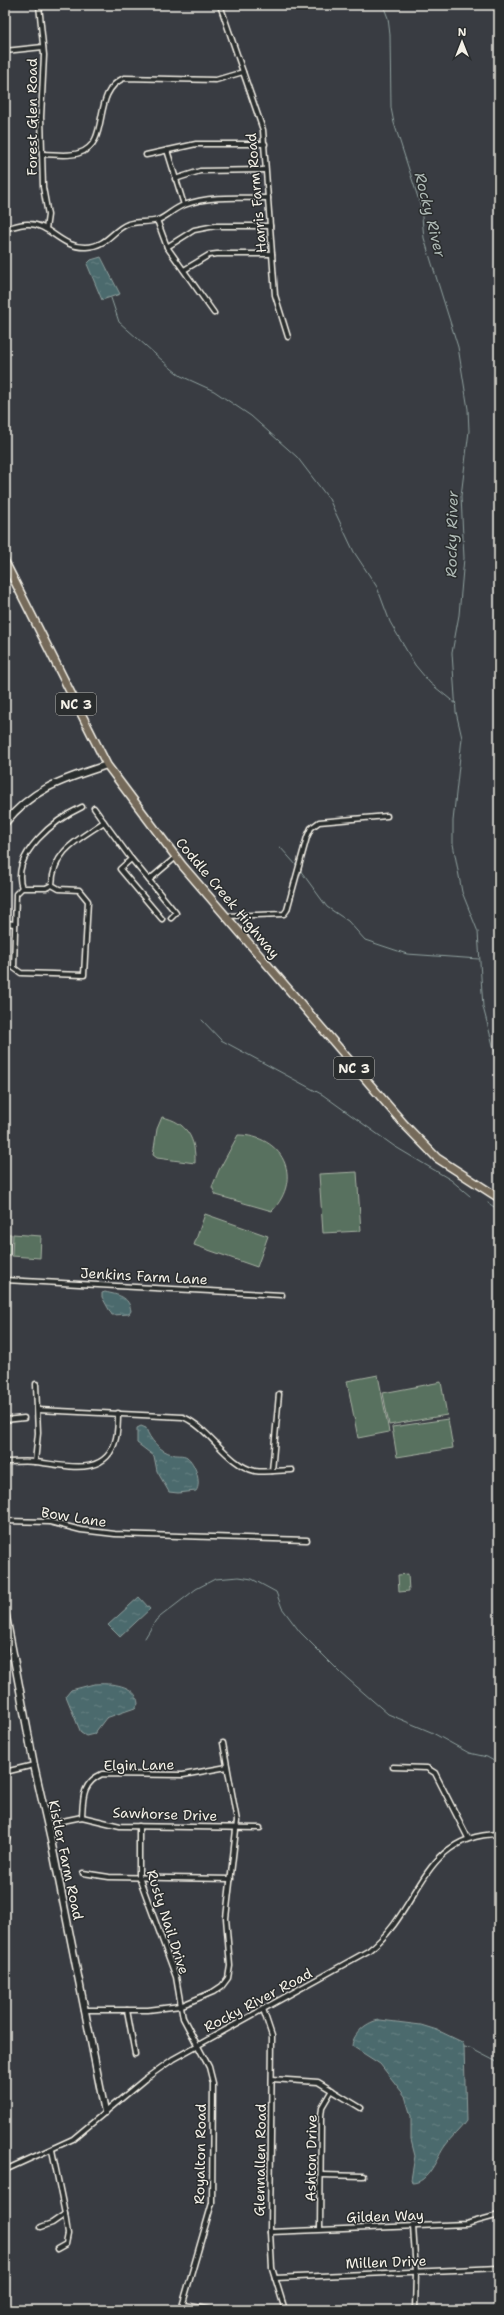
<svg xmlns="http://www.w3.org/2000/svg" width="504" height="2315" font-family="'Shantell Sans',sans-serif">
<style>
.green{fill:#58715e;stroke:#a6b1a3}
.water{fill:url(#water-ripples);stroke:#8fa09e}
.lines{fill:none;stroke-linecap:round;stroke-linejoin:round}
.stream{stroke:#8fa09e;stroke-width:1}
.street-casing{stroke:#f4f1e8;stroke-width:7}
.secondary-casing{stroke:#f4f1e8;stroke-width:9}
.primary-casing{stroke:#f4f1e8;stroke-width:10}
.street{stroke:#2a2d2e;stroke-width:4}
.secondary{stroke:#2a2d2e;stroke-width:6}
.primary{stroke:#746a5a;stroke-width:7}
.labels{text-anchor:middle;stroke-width:3;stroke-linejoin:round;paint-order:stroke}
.shield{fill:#2a2d2e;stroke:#b7b6b0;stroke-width:1}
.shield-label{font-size:13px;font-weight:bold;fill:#f4f1e8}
.street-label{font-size:14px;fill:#f4f1e8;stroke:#2a2d2e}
.water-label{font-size:15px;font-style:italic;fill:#b0bbb7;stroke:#2a2d2e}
</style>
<defs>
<pattern id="water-ripples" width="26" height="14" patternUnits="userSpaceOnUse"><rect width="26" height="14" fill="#4b6a6d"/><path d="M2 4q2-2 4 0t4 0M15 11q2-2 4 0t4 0" fill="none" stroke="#668082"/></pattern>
</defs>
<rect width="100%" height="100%" fill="#393c42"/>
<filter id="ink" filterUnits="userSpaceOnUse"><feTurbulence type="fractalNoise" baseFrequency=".025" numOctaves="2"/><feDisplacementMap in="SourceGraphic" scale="8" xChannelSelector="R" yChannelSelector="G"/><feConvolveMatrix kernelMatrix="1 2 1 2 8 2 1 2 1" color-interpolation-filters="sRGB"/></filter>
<g filter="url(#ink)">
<g class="green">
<path d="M162,1117C187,1122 196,1139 195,1163L157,1158L153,1155L157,1129Z"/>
<path d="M238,1135C282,1135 304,1177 272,1211L216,1195L212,1187L219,1170Z"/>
<path d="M357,1172L361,1231L323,1233L319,1174Z"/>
<path d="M205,1214L268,1236L257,1267L194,1245Z"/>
<path d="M5,1234H11L10,1256H5Z"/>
<path d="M13,1234L41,1236L40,1258L12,1256Z"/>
<path d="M378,1375L389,1432L358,1438L347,1381Z"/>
<path d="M441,1382L447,1415L389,1425L383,1393Z"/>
<path d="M448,1419L453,1448L397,1457L392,1427Z"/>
<path d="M408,1574L409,1591L399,1592L398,1575Z"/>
</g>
<g class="water">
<path d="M101,257L120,294L102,300L87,264L91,260Z"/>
<path d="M105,1292C118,1295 129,1296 131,1311L129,1314L112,1315L102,1297V1293Z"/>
<path d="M141,1426L146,1428C149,1439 161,1452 172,1454C176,1456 183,1454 187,1457C195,1463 202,1483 196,1491L178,1493L169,1492L157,1471L154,1456L137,1443V1428Z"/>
<path d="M139,1597L150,1609L120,1637L108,1625Z"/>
<path d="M94,1684C110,1683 137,1684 138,1704L135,1708L106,1718L94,1734L86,1736L81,1733L66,1696L71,1690Z"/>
<path d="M380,2020L421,2025L437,2030L462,2042L464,2046L466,2121C460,2130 451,2137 445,2146C437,2157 429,2183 412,2183L411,2180L415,2156L411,2140V2116L405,2096L380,2064L352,2046C353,2033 368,2021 380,2020Z"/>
</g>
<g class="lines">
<g class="stream">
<path d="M383,5L388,18L390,35L391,108L394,123L421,207L424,238L458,347L468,409L469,431L461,496L464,558L459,615L452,653L456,712L462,738L453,821V844L462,892L478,932L483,1007L499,1068"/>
<path d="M111,298L119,322L172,369L181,376L214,391L251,416L297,457L329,499L354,552L377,587L390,622L415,665L430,683L456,704"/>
<path d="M280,847L297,866"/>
<path d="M300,870L327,907L348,921L365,940L407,954L479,959"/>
<path d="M202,1020L221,1040L323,1095L394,1146L451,1180L470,1196"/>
<path d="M488,1203L499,1210"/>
<path d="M145,1638L156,1620L196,1589L215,1579L239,1577L252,1579L276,1592L282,1608L300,1632L341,1673L388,1714L431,1732L469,1753L487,1757L499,1764"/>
<path d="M464,2047L470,2048L499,2063"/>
</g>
<g class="street-casing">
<g id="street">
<path d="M39,5L44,55L41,117L43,187L48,215L46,229"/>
<path d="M220,5L263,130L275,295L288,337"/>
<path d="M5,51L43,47"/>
<path d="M167,150L184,205"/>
<path d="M42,154C54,154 68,157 79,153C112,143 90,93 124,78L216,80L243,72"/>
<path d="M146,155L196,144H265"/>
<path d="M175,179L200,171L265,170"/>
<path d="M157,220L167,247L214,313"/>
<path d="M5,229C13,227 21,223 29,224C50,224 61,248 86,247C108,246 112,230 128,224C137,221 148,223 158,220C167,217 174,208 184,205C211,195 239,198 268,198"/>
<path d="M167,247L194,230L215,226H270"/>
<path d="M184,270L209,255L217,254H272"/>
<path d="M104,822L129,856L176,913L171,918"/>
<path d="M131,859L120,869L162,919"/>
<path d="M149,880L176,857"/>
<path d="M52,885L59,889L79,890L88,901L84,975L21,973L14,968L16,894L22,888H46L52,885C53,850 78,840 104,822L94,808"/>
<path d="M22,888C10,854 56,819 82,807"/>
<path d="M226,916L284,914L287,910L307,837L311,828L319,822L387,816"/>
<path d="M5,923L15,924"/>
<path d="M5,1280L282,1295"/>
<path d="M38,1410L183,1417C210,1428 227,1465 255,1471C266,1473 280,1470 292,1470"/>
<path d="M5,1420L24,1418"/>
<path d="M5,1462C15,1462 26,1461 36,1462C64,1465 107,1479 116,1438C118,1430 118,1421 118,1413"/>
<path d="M35,1462L38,1433L36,1384"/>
<path d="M272,1471L279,1394"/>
<path d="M5,1521L50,1522L81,1530L115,1534L307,1540"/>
<path d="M393,1767L427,1768L435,1773L468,1838"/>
<path d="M5,1772L34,1765"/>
<path d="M82,1817C83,1798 82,1783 102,1774L183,1775L227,1767"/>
<path d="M48,1824L82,1817L120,1826L260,1828"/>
<path d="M139,1826V1877L176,1977L183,2018L209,2067L213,2083L212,2203L181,2310"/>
<path d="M5,1838L7,1839"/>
<path d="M83,1873L109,1877L231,1879"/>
<path d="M263,2009L272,2036L270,2232L272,2268L285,2310"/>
<path d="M84,2010H148L180,2006L213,1992L222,1986L228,1978L230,1966L226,1918L237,1821L223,1743"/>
<path d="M127,2010L135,2054"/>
<path d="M272,2079L318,2082L361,2108"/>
<path d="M52,2150L65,2214"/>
<path d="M5,2170L73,2139L145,2079L173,2059L368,1951C422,1911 419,1835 499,1834"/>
<path d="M321,2175L363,2176"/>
<path d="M413,2226L416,2272L415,2310"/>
<path d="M41,2227L52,2223L65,2214L68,2234L66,2244L57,2249"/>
<path d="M320,2229L321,2116L322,2107L332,2090"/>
<path d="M270,2232L466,2224L499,2215"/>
<path d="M275,2278L499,2268"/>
<path d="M183,2305L212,2310"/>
</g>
</g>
<g class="secondary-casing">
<g id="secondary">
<path d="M5,823C34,787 65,779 107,765"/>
<path d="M5,1611L34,1765L51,1840L105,2112"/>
</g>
</g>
<g class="primary-casing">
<path id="primary" d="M5,562L107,765L182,865L404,1124L437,1158L499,1198"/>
</g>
<use href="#street" class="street"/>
<use href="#secondary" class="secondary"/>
<use href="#primary" class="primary"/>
</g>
</g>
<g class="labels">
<g class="shield">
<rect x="56" y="693" width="40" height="22" rx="3"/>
<rect x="334" y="1057" width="40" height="22" rx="3"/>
</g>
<g class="shield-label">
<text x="76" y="709">NC 3</text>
<text x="354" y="1073">NC 3</text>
</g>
<g class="street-label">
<text transform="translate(32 117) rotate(-90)" y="5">Forest Glen Road</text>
<text transform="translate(256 193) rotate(-95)" y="5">Harris Farm Road</text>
<text transform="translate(228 898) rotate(50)" y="5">Coddle Creek Highway</text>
<text transform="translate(144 1276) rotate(3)" y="5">Jenkins Farm Lane</text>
<text transform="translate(74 1517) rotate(9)" y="5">Bow Lane</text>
<text transform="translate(139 1765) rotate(-1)" y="5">Elgin Lane</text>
<text transform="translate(165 1814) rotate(2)" y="5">Sawhorse Drive</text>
<text transform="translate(66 1860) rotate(78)" y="5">Kistler Farm Road</text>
<text transform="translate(168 1922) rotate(72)" y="5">Rusty Nail Drive</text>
<text transform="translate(258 2000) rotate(-28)" y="5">Rocky River Road</text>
<text transform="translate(200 2154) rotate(-89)" y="5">Royalton Road</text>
<text transform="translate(311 2158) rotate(-89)" y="5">Ashton Drive</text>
<text transform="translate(260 2160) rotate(-89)" y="5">Glennallen Road</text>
<text transform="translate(385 2216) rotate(-2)" y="5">Gilden Way</text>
<text transform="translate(386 2262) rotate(-2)" y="5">Millen Drive</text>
</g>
<g class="water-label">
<text transform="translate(430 215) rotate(76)" y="5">Rocky River</text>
<text transform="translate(452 534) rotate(-89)" y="5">Rocky River</text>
</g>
</g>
<rect width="504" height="2315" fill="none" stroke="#2a2d2e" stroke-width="20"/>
<rect x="10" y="10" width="484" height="2295" fill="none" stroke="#f4f1e8" stroke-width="1.5" filter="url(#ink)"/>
<g transform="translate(462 42)" stroke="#2a2d2e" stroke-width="3" paint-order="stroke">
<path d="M0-3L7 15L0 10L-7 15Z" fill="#f4f1e8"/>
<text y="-6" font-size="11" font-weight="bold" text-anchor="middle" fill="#f4f1e8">N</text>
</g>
</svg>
